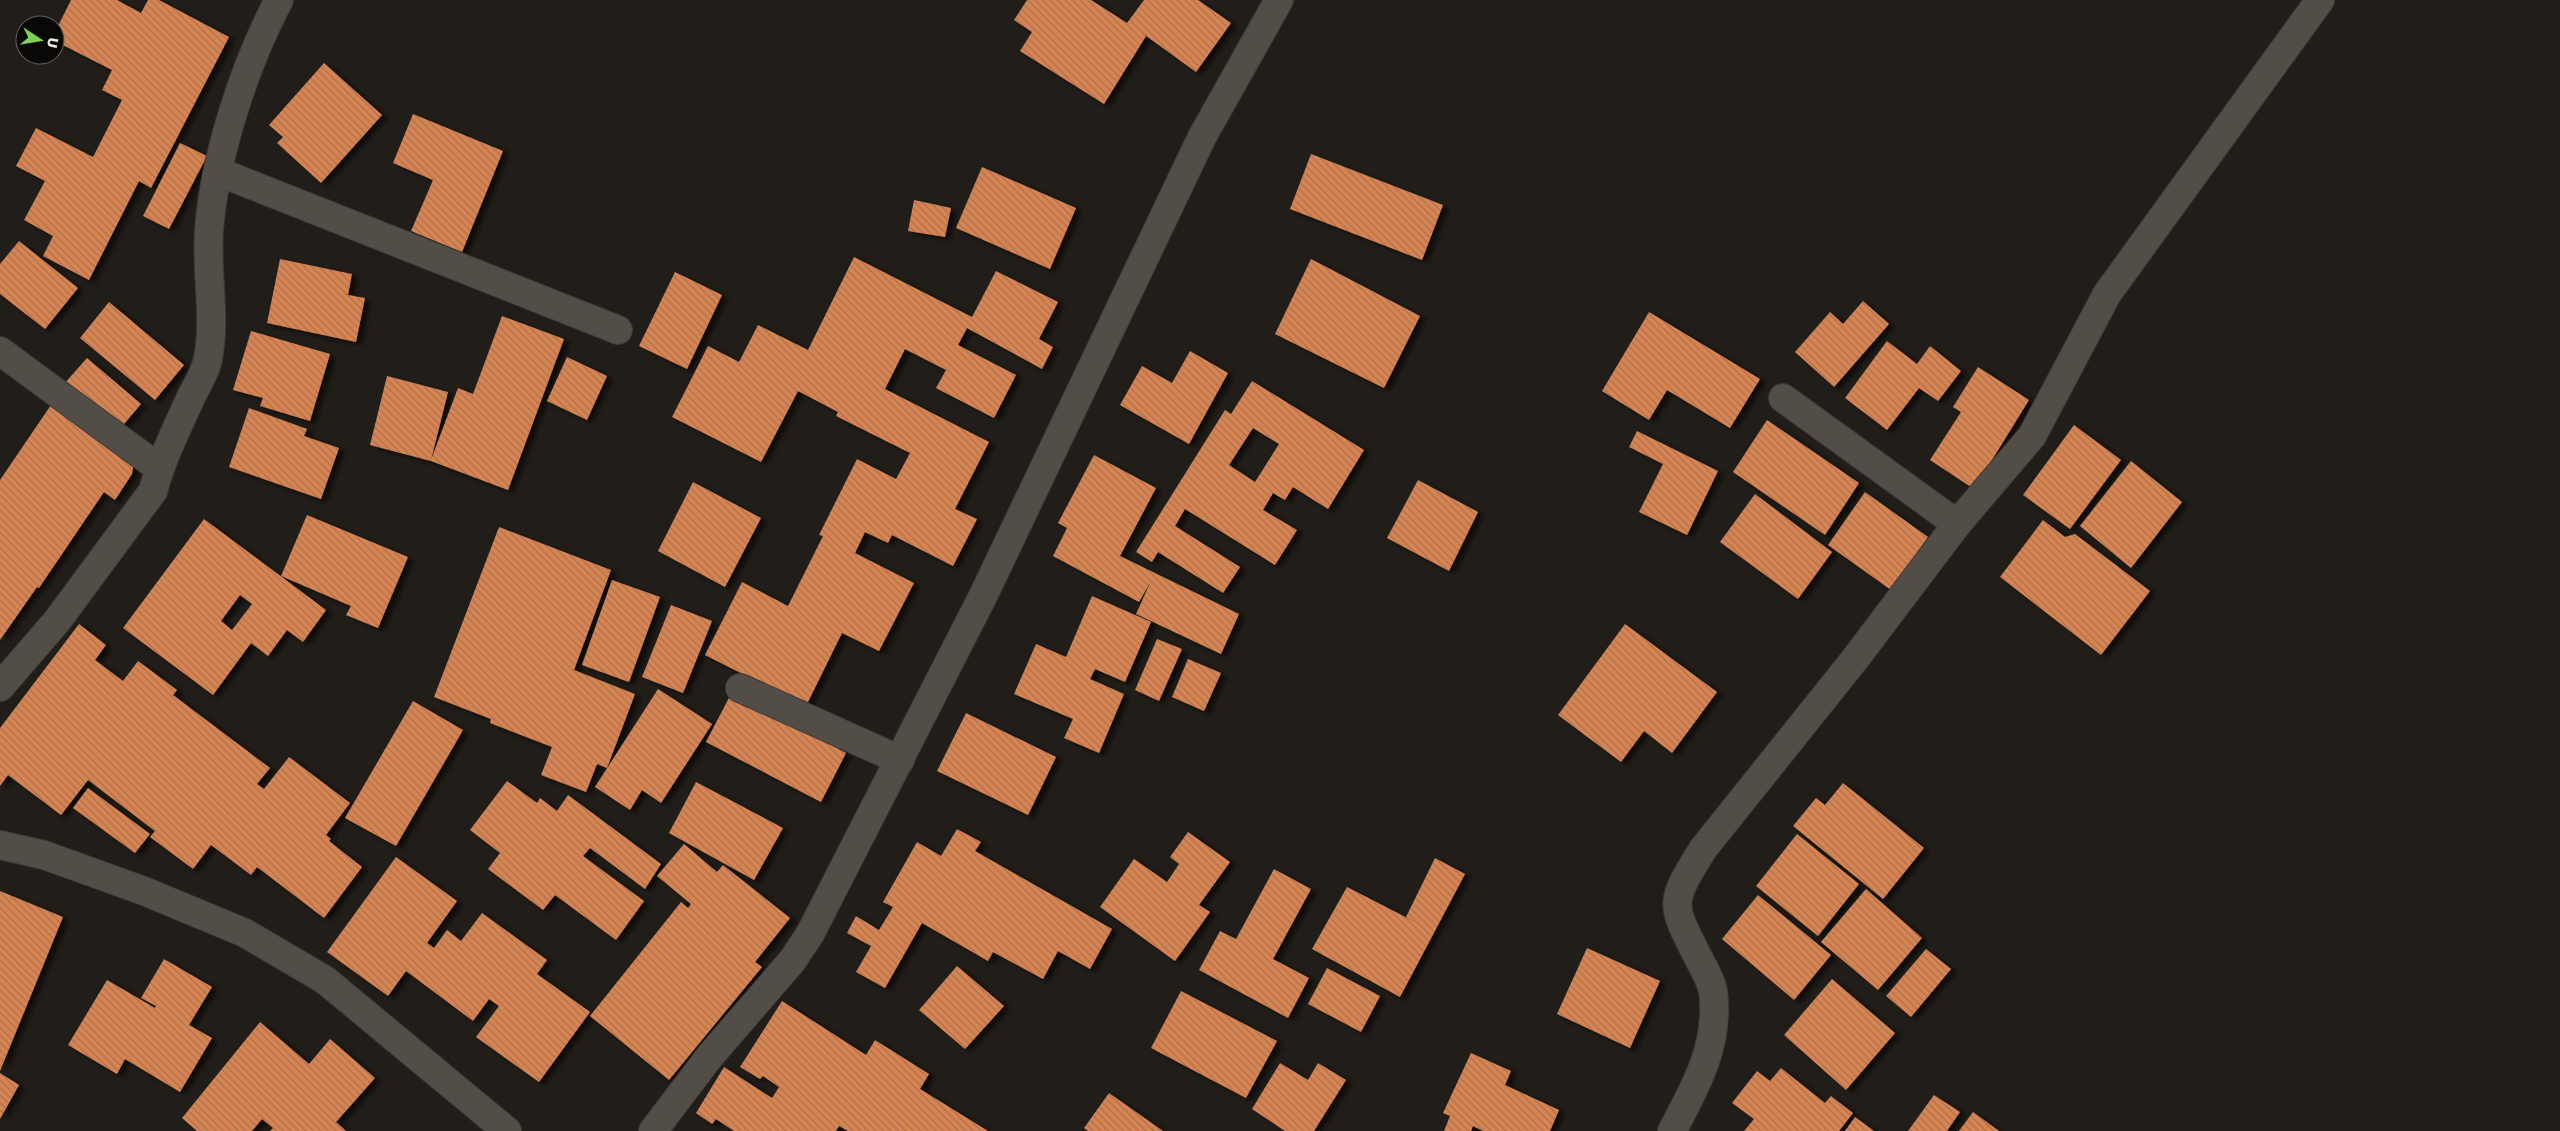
<svg xmlns="http://www.w3.org/2000/svg" width="2560" height="1131" font-family="'Golos Text',sans-serif">
<style>
.building{fill:url(#building-back-hatch);fill-rule:evenodd;filter:url(#shadow)}
.lines{fill:none;stroke-linecap:round;stroke-linejoin:round}
.minor-casing{stroke:#3d3936;stroke-width:30}
.minor{stroke:#524d47;stroke-width:28}
</style>
<defs>
<pattern id="building-back-hatch" width="6" height="6" patternUnits="userSpaceOnUse" patternTransform="scale(1.25)"><rect width="6" height="6" fill="#d78453"/><path d="M-1 5l2 2M0 0l6 6M5-1l2 2" fill="none" stroke="#ac714f"/></pattern>
<filter id="shadow"><feDropShadow dx="5.5" dy="3" stdDeviation="2.5" flood-color="#0009"/></filter>
</defs>
<rect width="100%" height="100%" fill="#211d18"/>
<g class="building">
<path d="M71,0H117L141,13L148,0H159L229,37L151,188L139,181L89,280L43,256L53,236L24,220L45,181L16,166L36,128L93,157L122,100L102,90L112,70L55,41V32Z"/>
<path d="M1027,0H1091L1127,23L1144,0H1198L1231,23L1196,72L1138,30L1146,36L1104,104L1020,51L1032,32L1014,20Z"/>
<path d="M324,63L382,115L321,183L277,143L283,137L269,125Z"/>
<path d="M413,114L503,151L462,252L411,231L433,180L393,163Z"/>
<path d="M180,143L207,156L169,229L143,216Z"/>
<path d="M1311,154L1443,205L1422,260L1290,209Z"/>
<path d="M982,167L1076,208L1050,269L956,228Z"/>
<path d="M914,200L951,208L945,237L908,231Z"/>
<path d="M19,241L78,288L45,329L0,294V264Z"/>
<path d="M854,257L972,317L996,271L1058,302L1039,339L1053,347L1042,369L967,328L958,345L1016,375L994,418L936,388L946,370L905,349L885,389L989,442L955,509L977,519L953,566L892,535L888,543L865,532L855,553L914,583L879,651L842,633L806,706L705,655L742,582L788,606L823,536L819,535L857,459L896,479L910,453L836,416L838,412L798,391L761,462L672,417L708,346L739,362L758,325L808,350Z"/>
<path d="M280,259L352,274L348,295L365,298L356,342L267,323Z"/>
<path d="M1311,259L1420,316L1384,388L1275,334Z"/>
<path d="M675,272L722,295L687,369L639,346Z"/>
<path d="M1863,301L1889,324L1834,387L1795,352L1830,312L1843,324Z"/>
<path d="M109,302L184,365L155,400L80,338Z"/>
<path d="M1649,312L1760,379L1730,428L1667,390L1649,420L1602,391Z"/>
<path d="M502,316L564,339L508,490L431,461L370,445L387,376L448,392L431,460L458,388L473,394Z"/>
<path d="M251,331L330,354L310,421L260,406L263,398L233,390Z"/>
<path d="M1887,341L1917,364L1930,346L1961,371L1938,401L1919,388L1887,430L1845,398Z"/>
<path d="M1190,351L1228,373L1189,444L1120,405L1142,366L1172,383Z"/>
<path d="M567,357L607,376L587,420L547,401Z"/>
<path d="M87,358L141,404L118,431L64,384Z"/>
<path d="M1978,367L2029,400L1974,489L1930,460L1961,412L1953,407Z"/>
<path d="M1252,381L1364,450L1328,509L1293,487L1285,500L1273,493L1263,510L1297,530L1275,565L1185,509L1175,526L1240,567L1223,593L1158,552L1152,562L1136,552L1225,410L1231,414ZM1253,428L1279,444L1255,482L1229,465Z"/>
<path d="M53,402L135,457L132,474L115,500L104,492L39,588L37,587L0,640V480Z"/>
<path d="M249,408L307,429L304,436L339,448L321,499L229,467Z"/>
<path d="M1767,420L1859,483L1825,535L1733,472Z"/>
<path d="M2074,425L2121,460L2070,529L2023,495Z"/>
<path d="M1637,431L1718,471L1687,535L1639,512L1663,464L1629,447Z"/>
<path d="M1094,455L1156,488L1120,556L1239,614L1221,654L1136,614L1151,581L1139,602L1053,556L1067,528L1058,523Z"/>
<path d="M2131,461L2182,502L2131,568L2080,526Z"/>
<path d="M1418,480L1478,512L1449,571L1387,538Z"/>
<path d="M693,482L761,518L725,587L658,551Z"/>
<path d="M1865,492L1928,537L1891,590L1828,545Z"/>
<path d="M1755,494L1832,552L1798,599L1720,542Z"/>
<path d="M307,515L408,557L378,628L346,615L351,606L281,576Z"/>
<path d="M204,519L326,610L303,642L287,630L268,656L251,643L213,695L123,628ZM240,595L252,604L232,630L221,621Z"/>
<path d="M2043,520L2065,537L2075,534L2150,591L2101,655L2000,577Z"/>
<path d="M499,527L611,570L574,670L635,694L607,768L597,764L586,792L541,775L552,747L490,723L491,719L434,697Z"/>
<path d="M612,580L660,597L629,682L582,665Z"/>
<path d="M1092,596L1151,622L1125,682L1095,669L1090,679L1124,694L1099,753L1064,738L1073,719L1014,694L1036,644L1066,657Z"/>
<path d="M671,605L712,621L683,693L642,677Z"/>
<path d="M79,624L106,645L95,660L123,681L138,661L177,690L173,695L270,768L257,784L264,789L289,757L350,803L326,835L331,839L329,841L362,867L324,918L257,867L251,875L211,845L193,869L150,837L155,831L88,780L61,815L8,775L0,786V728Z"/>
<path d="M1625,624L1717,692L1672,753L1644,731L1621,762L1558,715Z"/>
<path d="M1157,639L1182,649L1159,701L1135,690Z"/>
<path d="M1188,659L1221,673L1204,711L1172,697Z"/>
<path d="M658,689L712,724L661,803L642,790L630,810L595,787Z"/>
<path d="M732,692L846,753L821,802L706,742Z"/>
<path d="M413,701L463,730L396,846L345,818Z"/>
<path d="M966,713L1056,757L1028,815L937,771Z"/>
<path d="M507,781L537,803L540,798L557,811L568,795L661,864L645,889L590,848L583,856L644,901L616,940L555,895L543,910L488,869L500,853L470,830Z"/>
<path d="M696,782L783,828L754,880L669,833Z"/>
<path d="M1843,783L1924,848L1883,899L1793,826L1816,798L1825,805Z"/>
<path d="M88,788L150,834L135,853L73,808Z"/>
<path d="M957,829L981,842L975,851L1112,929L1090,969L1058,951L1043,979L993,952L988,961L922,923L885,988L856,972L871,946L847,933L856,916L879,930L893,907L883,902L917,842L941,856Z"/>
<path d="M1188,832L1230,862L1199,905L1210,912L1175,961L1100,907L1134,859L1167,882L1179,864L1170,857Z"/>
<path d="M1797,834L1859,884L1818,936L1756,886Z"/>
<path d="M684,844L717,872L723,865L790,918L755,962L762,967L669,1080L590,1016L681,902L688,908L691,904L657,876Z"/>
<path d="M396,857L457,901L427,943L434,948L447,930L461,941L482,913L547,960L537,974L590,1012L539,1082L476,1037L499,1006L489,999L473,1021L406,971L388,996L327,952Z"/>
<path d="M1435,858L1465,874L1400,997L1312,949L1347,887L1421,925L1406,917Z"/>
<path d="M1274,869L1311,889L1273,959L1309,978L1288,1018L1199,970L1220,931L1236,939Z"/>
<path d="M1866,889L1922,938L1878,990L1821,942Z"/>
<path d="M0,891L63,917L0,1071Z"/>
<path d="M1758,895L1831,955L1794,1000L1722,939Z"/>
<path d="M1587,948L1660,981L1630,1048L1557,1014Z"/>
<path d="M1926,949L1951,969L1911,1017L1886,996Z"/>
<path d="M164,959L212,987L189,1025L212,1038L180,1092L125,1059L117,1074L68,1045L107,980L155,1008L156,1006L141,998Z"/>
<path d="M957,966L1004,1006L965,1049L919,1010Z"/>
<path d="M1327,968L1380,996L1361,1032L1308,1004Z"/>
<path d="M1832,979L1895,1033L1846,1090L1784,1035Z"/>
<path d="M1181,991L1277,1041L1246,1098L1151,1048Z"/>
<path d="M782,1001L866,1055L875,1040L929,1074L920,1089L988,1131H848L839,1126L836,1131H734L716,1119L712,1124L696,1113L724,1067L772,1098L779,1087L763,1076L760,1079L740,1067Z"/>
<path d="M260,1022L309,1064L330,1039L375,1078L336,1122L346,1131H270L273,1128L262,1119L252,1131H197L182,1118Z"/>
<path d="M1471,1053L1511,1071L1505,1085L1559,1110L1550,1131H1483L1473,1126L1471,1131H1444L1450,1116L1443,1113Z"/>
<path d="M1280,1063L1308,1080L1318,1063L1346,1080L1314,1131H1285L1252,1109Z"/>
<path d="M1781,1068L1825,1103L1831,1096L1853,1113L1839,1131H1744L1754,1119L1732,1103L1757,1071L1770,1081Z"/>
<path d="M0,1073L19,1085L0,1119Z"/>
<path d="M1109,1093L1163,1131H1088L1084,1128Z"/>
<path d="M1934,1095L1960,1112L1947,1131H1908Z"/>
<path d="M1973,1112L1999,1131H1959Z"/>
<path d="M1855,1117L1874,1131H1845Z"/>
</g>
<g class="lines">
<g class="minor-casing">
<g id="minor">
<path d="M219,172L618,330"/>
<path d="M0,351L159,468"/>
<path d="M1783,398L1957,524"/>
<path d="M0,687L57,621L153,491C162,458 177,428 191,397C197,385 206,371 208,359C216,316 206,273 209,230C215,156 244,66 279,0"/>
<path d="M740,688L900,760"/>
<path d="M0,845L44,855L144,891L245,933L325,980L507,1131"/>
<path d="M653,1131L710,1056L792,961L810,934L983,596L1202,137L1279,0"/>
<path d="M1672,1131C1696,1086 1720,1044 1713,991C1711,980 1704,969 1699,959C1670,902 1669,904 1703,849L1855,659L1957,524L2032,436L2107,294L2320,0"/>
</g>
</g>
<use href="#minor" class="minor"/>
</g>
<g transform="translate(40 40) rotate(102)"><circle r="24" fill="#090806" stroke="#646260"/>
<path d="M0-4L9 19L0 12L-9 19Z" fill="#7fd052"/>
<text y="-8" font-size="14" font-weight="bold" text-anchor="middle" fill="#edeae7">U</text>
</g>
</svg>
